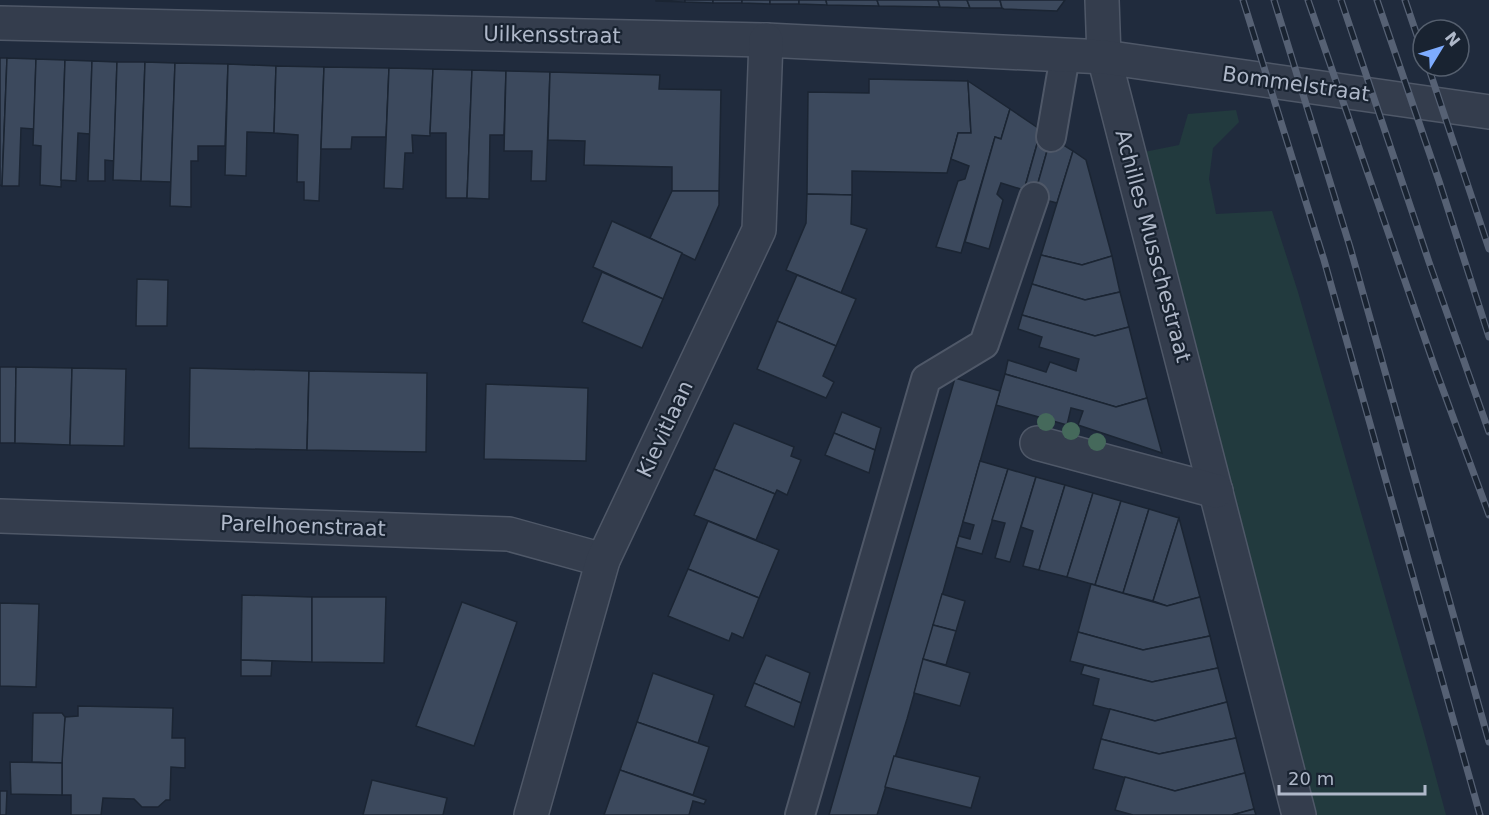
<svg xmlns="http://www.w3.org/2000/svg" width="1489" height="815" font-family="'DejaVu Sans',sans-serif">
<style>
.green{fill:#223a3e}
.building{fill:#3c495d;stroke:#1b2533;stroke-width:1.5}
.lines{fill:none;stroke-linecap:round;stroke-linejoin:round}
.service-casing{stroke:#4f5868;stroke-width:32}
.minor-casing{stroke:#4f5868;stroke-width:36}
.service{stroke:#343d4d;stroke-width:28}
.minor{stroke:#343d4d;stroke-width:33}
.rail-casing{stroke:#566174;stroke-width:7}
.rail{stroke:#192331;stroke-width:4.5;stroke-dasharray:14;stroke-linecap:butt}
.tree{fill:#45695b}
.labels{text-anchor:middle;stroke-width:4.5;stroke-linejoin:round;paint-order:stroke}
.street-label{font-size:21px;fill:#afb8c9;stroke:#192331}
</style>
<rect width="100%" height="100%" fill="#202b3d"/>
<path class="green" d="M1236,110L1239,122L1213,148L1209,179L1216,214L1272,211L1298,292L1424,733L1446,815H1310L1139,153L1179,145L1188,114Z"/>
<g class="building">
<path d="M656,0H685V2L656,1Z"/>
<path d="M685,0H713V3L685,2Z"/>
<rect x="713" y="0" width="29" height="3"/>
<path d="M742,0H770V4L742,3Z"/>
<rect x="770" y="0" width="29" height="4"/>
<path d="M799,0H826L827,5L799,4Z"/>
<path d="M826,0H877L879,6L827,5Z"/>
<path d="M877,0H938L940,7L879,6Z"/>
<path d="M938,0H967L970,8L940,7Z"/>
<path d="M967,0H1000L1002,8H970Z"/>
<path d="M1000,0H1065L1057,11L1004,9L1002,8Z"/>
<path d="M0,58H7L2,186L0,185Z"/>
<path d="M7,58L36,59L34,129L21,128L19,186H2Z"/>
<path d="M36,59L65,60L61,187L40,185L41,146L33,145Z"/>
<path d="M65,60L92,61L90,134L78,133L76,181L61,180Z"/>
<path d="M92,61L117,62L114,161L105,160V181H88Z"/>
<path d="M117,62H145L141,181L113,180Z"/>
<path d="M145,62L175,63L171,182L141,181Z"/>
<path d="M175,63L228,64L225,146H198V161H191V207L170,206Z"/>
<path d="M228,64L276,66L274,133L247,132L246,176L225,175Z"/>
<path d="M276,66L324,67L319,201L304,200V182H297L298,135L274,133Z"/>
<path d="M324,67L389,68L386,137H352L351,149H321Z"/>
<path d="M389,68L433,69L430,136L412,135L413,153H405L403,189L384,188Z"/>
<path d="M433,69L472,70L467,198H446V133H430Z"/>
<path d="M472,70L506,71L504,135H490L489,199L467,198Z"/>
<path d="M506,71L550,72L546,181H531L532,151H504Z"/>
<path d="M550,72L660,75L659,89L721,90L719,191H672V167L584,165L585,141L548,140Z"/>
<path d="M869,79L968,81L971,133H958L947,173L852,171V195L807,194L808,92L869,93Z"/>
<path d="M968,81L1010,109L1001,139L995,137L961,253L936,247L958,181L965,179L969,166L951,159L958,133H971Z"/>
<path d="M1010,109L1041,130L1024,190L1001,183L997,194L1003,200L989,249L965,242L995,137L1001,139Z"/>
<path d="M1041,130L1051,137L1034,197L1023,194Z"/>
<path d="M1051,137L1073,151L1057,203L1034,197Z"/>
<path d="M1073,151L1086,160L1112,256L1082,265L1041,255Z"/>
<path d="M672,191H719V205L695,260L650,238Z"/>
<path d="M807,194L852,195L851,224L867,229L841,293L786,270L806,223Z"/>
<path d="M612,221L682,253L663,299L593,267Z"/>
<path d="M1041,255L1082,265L1112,256L1120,292L1085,300L1032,284Z"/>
<path d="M602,272L663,299L642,348L582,322Z"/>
<path d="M797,275L856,299L836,346L777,321Z"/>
<path d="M137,279L168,280L167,326H136Z"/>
<path d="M1032,284L1085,300L1120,292L1129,327L1095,336L1022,315Z"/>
<path d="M1022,315L1095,336L1129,327L1147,398L1116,407L1005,374L1008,360L1046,372L1050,362L1076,371L1079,359L1039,347L1042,337L1018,329Z"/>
<path d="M777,321L836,346L823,376L834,382L826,398L757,369Z"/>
<path d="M0,367H16L15,443H0Z"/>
<path d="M16,367L72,368L70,445L15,443Z"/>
<path d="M72,368L126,369L124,446L70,445Z"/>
<path d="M190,368L309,371L307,450L189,448Z"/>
<path d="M309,371L427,373L426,452L307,450Z"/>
<path d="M1005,374L1116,407L1147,398L1162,453L1078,425L1083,411L1071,408L1067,425L996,405Z"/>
<path d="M955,378L1000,391L907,719L877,815H829Z"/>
<path d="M486,384L588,388L586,461L484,459Z"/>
<path d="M842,412L881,428L875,450L834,433Z"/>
<path d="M734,423L794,447L791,456L801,460L787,495L777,490L775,494L714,469Z"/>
<path d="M834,433L875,450L869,473L825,455Z"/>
<path d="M980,461L1008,469L982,554L956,547L959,536L970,539L974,525L963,522Z"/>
<path d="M714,469L775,494L756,540L694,515Z"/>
<path d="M1008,469L1036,477L1010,562L995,558L1005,523L992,520Z"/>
<path d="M1036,477L1065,485L1039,570L1023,566L1033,531L1021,527Z"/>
<path d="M1065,485L1093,493L1067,577L1039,570Z"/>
<path d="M1093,493L1121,501L1095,585L1067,577Z"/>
<path d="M1121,501L1149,509L1123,593L1095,585Z"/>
<path d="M1149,509L1179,518L1153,601L1123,593Z"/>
<path d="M1179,518L1200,597L1167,606L1153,601Z"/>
<path d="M708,521L779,550L759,598L688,569Z"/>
<path d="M688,569L759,598L743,638L732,633L729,641L668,616Z"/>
<path d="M1091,584L1167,606L1200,597L1210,636L1143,650L1078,632Z"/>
<path d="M942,594L965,601L956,631L933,625Z"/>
<path d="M242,595L312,597V662L241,660Z"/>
<path d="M312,597H386L384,663L312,662Z"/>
<path d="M462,602L517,622L474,746L416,726Z"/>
<path d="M0,603L39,604L36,687L0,686Z"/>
<path d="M933,625L956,631L946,665L923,659Z"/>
<path d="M1078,632L1143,650L1210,636L1218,668L1152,682L1070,661Z"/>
<path d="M766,655L810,673L801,703L754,683Z"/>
<path d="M923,659L970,673L960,706L914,693Z"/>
<path d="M241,660L272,661L271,676H241Z"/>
<path d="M1084,665L1152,682L1218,668L1227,702L1155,721L1093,705L1099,679L1081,674Z"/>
<path d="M653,673L714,695L698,743L637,722Z"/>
<path d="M754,683L801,703L794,727L745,706Z"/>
<path d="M1227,702L1236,738L1159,754L1101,739L1110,709L1155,721Z"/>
<path d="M78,706L173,708L172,738H185V768L171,767L170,800H166L158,807H142L134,799L103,798L101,815H71V795H62V741L65,717L78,716Z"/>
<path d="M33,713H62L65,717L62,763L32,762Z"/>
<path d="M637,722L709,747L693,795L620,770Z"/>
<path d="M1236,738L1245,773L1175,791L1093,769L1101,739L1159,754Z"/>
<path d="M894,756L980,777L971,808L885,787Z"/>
<path d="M10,762L62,763V795L11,794Z"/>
<path d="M620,770L706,800L704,804L693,801L689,815H604Z"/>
<path d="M1245,773L1254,809L1232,815H1133L1115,810L1125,777L1175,791Z"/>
<path d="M372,780L447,798L443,815H363Z"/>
<path d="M0,791H7L6,815H0Z"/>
<path d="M1254,809L1256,815H1232Z"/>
</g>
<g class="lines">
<g class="service-casing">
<g id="service">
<path d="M1051,137L1065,56"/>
<path d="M800,815L926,379L984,344L1034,197"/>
</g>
</g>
<g class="minor-casing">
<g id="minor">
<path d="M1102,0L1104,57L1299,815"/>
<path d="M0,23L766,40L1104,57L1489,112"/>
<path d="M1037,443L1216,491"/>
<path d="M0,516L509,534L603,560"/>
<path d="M531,815L603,560L759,230L766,40"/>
</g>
</g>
<use href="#service" class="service"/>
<use href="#minor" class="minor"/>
<g class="rail-casing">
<g id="rail">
<path d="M1243,0L1324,260L1480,815"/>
<path d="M1274,0L1350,247L1489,742"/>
<path d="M1308,0L1435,368L1489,515"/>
<path d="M1341,0L1429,262L1489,432"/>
<path d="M1377,0L1439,181L1489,337"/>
<path d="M1405,0L1423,53"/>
<path d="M1428,66L1489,249"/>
</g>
</g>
<use href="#rail" class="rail"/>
</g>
<g class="tree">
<circle cx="1046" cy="422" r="9"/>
<circle cx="1071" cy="431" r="9"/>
<circle cx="1097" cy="442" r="9"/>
</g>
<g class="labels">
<g class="street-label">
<text transform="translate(552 35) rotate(1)" y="7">Uilkensstraat</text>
<text transform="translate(1296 84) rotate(8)" y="7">Bommelstraat</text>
<text transform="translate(1153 246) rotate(75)" y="7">Achilles Musschestraat</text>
<text transform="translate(665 429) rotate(-65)" y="7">Kievitlaan</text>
<text transform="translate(303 526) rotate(2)" y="7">Parelhoenstraat</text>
</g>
</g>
<g transform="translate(1441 48) rotate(52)"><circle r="28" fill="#192331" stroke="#555f6e" stroke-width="1.5"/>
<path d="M0-4.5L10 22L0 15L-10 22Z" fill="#7eacff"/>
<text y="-9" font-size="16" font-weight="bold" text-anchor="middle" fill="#afb8c9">N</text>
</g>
<path d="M1279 785v9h146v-9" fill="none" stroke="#afb8c9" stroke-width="3"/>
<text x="1288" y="785" font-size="18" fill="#afb8c9" stroke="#192331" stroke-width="4.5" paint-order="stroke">20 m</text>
</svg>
